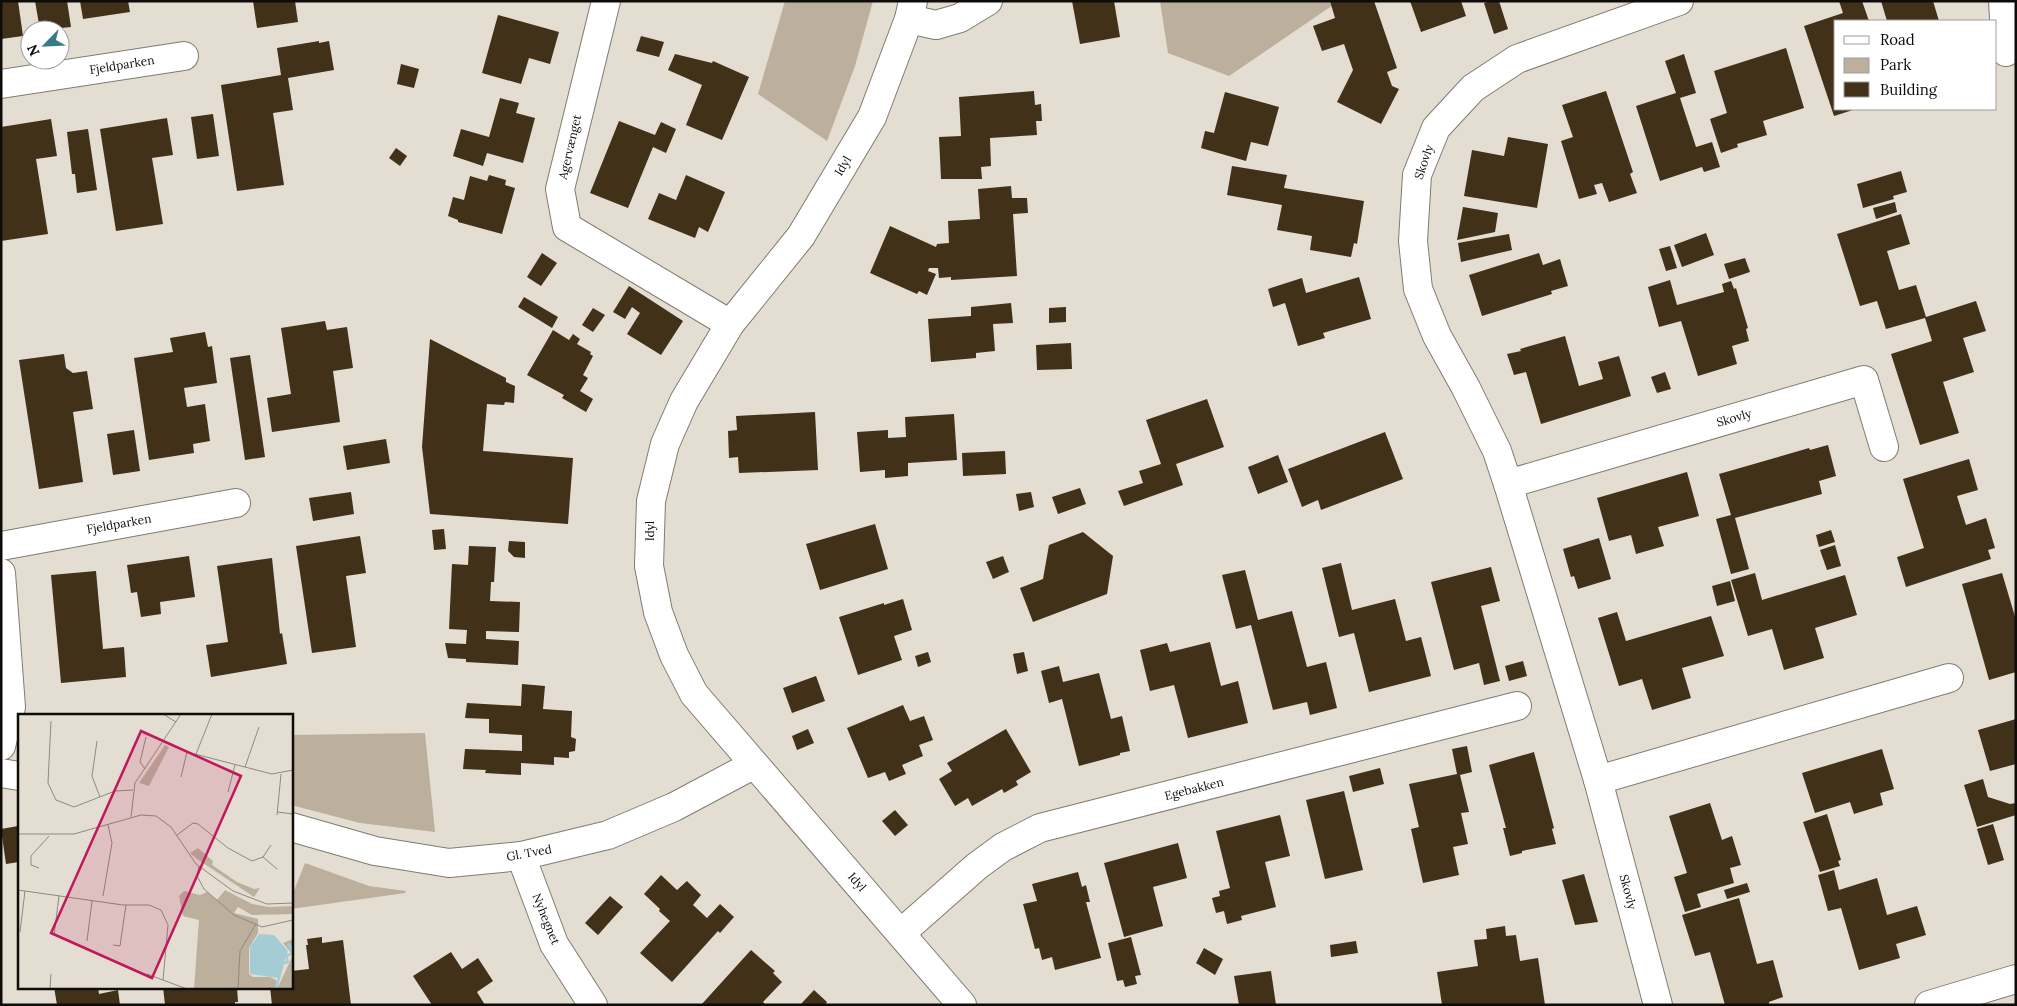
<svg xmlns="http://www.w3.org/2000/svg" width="2017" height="1006" font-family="Lora,serif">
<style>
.green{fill:#bcb09d}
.building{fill:#403118}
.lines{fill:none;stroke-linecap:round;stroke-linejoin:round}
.street-casing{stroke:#817b71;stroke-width:30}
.secondary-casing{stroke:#817b71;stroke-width:30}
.street{stroke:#fff;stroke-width:28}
.secondary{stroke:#fff;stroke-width:28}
.labels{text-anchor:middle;stroke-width:5;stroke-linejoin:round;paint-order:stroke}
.street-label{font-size:12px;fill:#0e0c08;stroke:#fff}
.inset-river{fill:none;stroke:#a3ccd5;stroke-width:2.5}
.inset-road{fill:none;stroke:#8e8981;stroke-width:1}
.view{fill:#c2185b;fill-opacity:0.15;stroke:#c2185b;stroke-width:2.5}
.inset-edge{fill:none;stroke:#0e0c08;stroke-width:2.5}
</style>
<rect width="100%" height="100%" fill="#e4ddd2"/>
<g class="green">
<path d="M785,1H873L855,66L827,141L758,94Z"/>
<path d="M1160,1H1339L1229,76L1168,53Z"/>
<path d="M425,733L435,832L360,823L291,805V735Z"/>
<path d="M305,863L369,886L406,891L405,893L291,909V898Z"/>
</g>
<g class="building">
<path d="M1,1H18L23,36L1,39Z"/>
<path d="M35,1H67L71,27L40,30Z"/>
<path d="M80,1H128L130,12L83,19Z"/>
<path d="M253,1H295L298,22L257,28Z"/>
<path d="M1072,1H1114L1120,37L1080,44Z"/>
<path d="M1330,1H1374L1397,68L1387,72L1392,86L1399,89L1381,124L1337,102L1353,70L1344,44L1322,51L1313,26L1335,18Z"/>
<path d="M1410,1H1461L1466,16L1421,32Z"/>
<path d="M1490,1H1499L1508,29L1494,34L1484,3Z"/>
<path d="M1839,1H1862L1869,21H1836V109H1856L1834,116L1804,26L1843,13Z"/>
<path d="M1881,1H1933L1939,21H1887Z"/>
<path d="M498,15L559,32L550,64L529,58L521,84L482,73Z"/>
<path d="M641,36L664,42L659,57L636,51Z"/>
<path d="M319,41V43L329,41L334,70L288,78L293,110L273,113L284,185L237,191L221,85L281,75L277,48Z"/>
<path d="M1786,48L1804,108L1763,121L1767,135L1737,144L1738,147L1721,153L1710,119L1727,113L1714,71Z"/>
<path d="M675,54L712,63L713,61L749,77L722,140L686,125L702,85L668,70Z"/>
<path d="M1684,54L1696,93L1680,98L1696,147L1712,142L1720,167L1704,172L1702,167L1660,181L1636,106L1676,93L1665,61Z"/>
<path d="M401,64L419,69L414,88L397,84Z"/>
<path d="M1034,91L1035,105L1041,104L1042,121H1036L1037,135L990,138L991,166L981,167L982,179H941L939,137L961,136L959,97Z"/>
<path d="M1606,91L1633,172L1630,174L1637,193L1609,202L1602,183L1594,185L1597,194L1579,199L1561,141L1573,137L1562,105Z"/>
<path d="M1225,92L1279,107L1268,146L1251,142L1246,161L1201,148L1205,131L1214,133Z"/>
<path d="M500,98L519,103L516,113L535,118L523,163L487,153L483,166L453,156L461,129L489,137Z"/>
<path d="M213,114L219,156L197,159L191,117Z"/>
<path d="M167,118L173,155L152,158L163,224L116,231L100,129Z"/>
<path d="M51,119L57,156L36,159L48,234L1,241V127Z"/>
<path d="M619,121L655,135L661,122L676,129L666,153L653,147L628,208L590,193Z"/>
<path d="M88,129L97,190L77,193L75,174H72L67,132Z"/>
<path d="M1508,137L1548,144L1537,208L1464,196L1472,150L1504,156Z"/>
<path d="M396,148L407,156L400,166L389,158Z"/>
<path d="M1232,166L1287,175L1284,188L1364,201L1357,244L1354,243L1351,257L1310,250L1312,236L1277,230L1282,205L1227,195Z"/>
<path d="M1901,171L1907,192L1893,196L1894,199L1863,208L1857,184Z"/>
<path d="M489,175L506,180L505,185L515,188L502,234L458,222V220L448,216L453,197L464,200L470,176L487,181Z"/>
<path d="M686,175L725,192L708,232L699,227L695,238L648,219L659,193L676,200Z"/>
<path d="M1011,186L1012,198H1027L1028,213L1013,214L1017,276L951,280V277L939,278L938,268H929L928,271L936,274L927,295L919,291L917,294L870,273L890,226L936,247L937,244L949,243L948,221L980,219L978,189Z"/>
<path d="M1895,202L1897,212L1876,219L1873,208Z"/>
<path d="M1463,207L1498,213L1495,232L1457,240Z"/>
<path d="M1901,214L1910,244L1887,251L1899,290L1916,285L1926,317L1976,301L1986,331L1963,338L1974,372L1943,382L1959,433L1920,445L1891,354L1932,341L1925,318L1886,329L1877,301L1860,306L1837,234Z"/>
<path d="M1706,233L1714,255L1682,267L1674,245Z"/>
<path d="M1509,234L1512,250L1461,262L1458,243Z"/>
<path d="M1670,246L1677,268L1666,271L1659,249Z"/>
<path d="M542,253L557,263L541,286L527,277Z"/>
<path d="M1539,253L1543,265L1560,259L1568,286L1551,291L1552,294L1482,316L1469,275Z"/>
<path d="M1745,258L1750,272L1729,279L1724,264Z"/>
<path d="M1359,277L1371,319L1323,333L1325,338L1298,346L1285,303L1273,307L1268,289L1302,278L1306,293Z"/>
<path d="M1670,280L1677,305L1724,292L1722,284L1731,281L1734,289L1736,288L1748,328L1746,329L1749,341L1732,346L1737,364L1698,376L1681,321L1659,327L1648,287Z"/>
<path d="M629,286L683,321L661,355L627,334L640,313L632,307L625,319L613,312Z"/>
<path d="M524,297L558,317L552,328L518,307Z"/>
<path d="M1011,303L1013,323L993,324L995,351L976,353V358L931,362L928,319L971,316V307Z"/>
<path d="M1066,307V322L1049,323V308Z"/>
<path d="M593,308L605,315L593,332L582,325Z"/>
<path d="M325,321L327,330L347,327L353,368L333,371L340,422L272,432L267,398L291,394L281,328Z"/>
<path d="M553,330L569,340L573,334L580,339L577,344L591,352L590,354L593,356L583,375L588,378L580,391L593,399L586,412L562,398L564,395L527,375Z"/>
<path d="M205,332L208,347L212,346L217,383L184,388L187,407L205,404L210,441L193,444L194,453L149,460L134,358L173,352L170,338Z"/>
<path d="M1565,336L1579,386L1603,379L1598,362L1619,356L1631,396L1541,424L1526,372L1514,375L1507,354L1521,351L1520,349Z"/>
<path d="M430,339L506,378V382L515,386L514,403L505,402L504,405L487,404L483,451L573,458L568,524L430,514L422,447Z"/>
<path d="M1071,343L1072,369L1037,370L1036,345Z"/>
<path d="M64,354L66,368L73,373L87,371L93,409L73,412L83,482L39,489L19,360Z"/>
<path d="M250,355L265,457L245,460L230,358Z"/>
<path d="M1665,372L1671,389L1657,393L1651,377Z"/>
<path d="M1207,399L1224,447L1176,464L1183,485L1124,506L1118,491L1143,483L1139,471L1161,464L1146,420Z"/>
<path d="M815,412L818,470L739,473L738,457L729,458L728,431L737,430L736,416Z"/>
<path d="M954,414L957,460L908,463V476L885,478V470L860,472L857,432L888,430V438L906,437L905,417Z"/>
<path d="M134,430L140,471L113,475L107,434Z"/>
<path d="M1385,432L1403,479L1321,510L1318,500L1302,507L1288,469Z"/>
<path d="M386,439L390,463L347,470L343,446Z"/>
<path d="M1828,445L1836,476L1819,481L1822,494L1735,518L1749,569L1731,574L1716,519L1731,515L1719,474L1809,448L1810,450Z"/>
<path d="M1005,451L1006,474L963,476L962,453Z"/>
<path d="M1278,455L1288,482L1258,494L1248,467Z"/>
<path d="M1969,459L1978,490L1957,496L1966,525L1986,518L1995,548L1988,550L1991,559L1906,587L1897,557L1924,548L1903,479Z"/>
<path d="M1687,472L1699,516L1658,527L1664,546L1636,554L1631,535L1609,541L1597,498Z"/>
<path d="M1080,488L1086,504L1058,514L1052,497Z"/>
<path d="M351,492L354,514L313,521L309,498Z"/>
<path d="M1031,492L1034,507L1019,511L1016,494Z"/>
<path d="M875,524L888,569L820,590L806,544Z"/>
<path d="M444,529L446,549L434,550L432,530Z"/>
<path d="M1831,530L1835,542L1819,547L1816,535Z"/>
<path d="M1083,532L1113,556L1107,594L1033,622L1020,588L1043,579L1049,545Z"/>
<path d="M360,536L366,573L346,576L356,647L312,653L296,546Z"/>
<path d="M1599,538L1611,579L1578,589L1574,576L1571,577L1563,549Z"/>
<path d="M509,541L525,542V558L514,557L508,551Z"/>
<path d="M1835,545L1841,566L1827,570L1820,550Z"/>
<path d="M469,546L496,547L494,582H491L490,601L520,602L519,632L486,631V639L519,641L518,665L466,662V659L448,658L445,643L466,644L467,630L449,629L452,564L468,565Z"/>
<path d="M189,556L195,597L160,602L161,614L141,617L137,592L131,593L127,565Z"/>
<path d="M1003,556L1009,572L993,579L986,562Z"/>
<path d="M272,558L280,634L282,633L287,664L211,677L206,645L228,642L217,566Z"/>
<path d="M1341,563L1352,610L1395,599L1406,641L1421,637L1431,676L1369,692L1354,633L1339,637L1322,568Z"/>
<path d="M1491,567L1500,601L1481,606L1500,681L1484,685L1479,663L1454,670L1431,582Z"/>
<path d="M1245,570L1258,620L1292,611L1307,667L1326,662L1337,708L1310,715L1307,702L1273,710L1251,625L1236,629L1222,575Z"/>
<path d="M96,571L103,649L124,647L126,677L61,683L51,575Z"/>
<path d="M1755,573L1762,600L1845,575L1857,615L1815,628L1824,658L1784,670L1772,629L1748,636L1731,580Z"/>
<path d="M2002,573L2016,620V672L1989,680L1962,584Z"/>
<path d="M1730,581L1735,601L1717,606L1712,586Z"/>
<path d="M903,599L912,630L894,636L902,660L858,675L839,617L884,603V605Z"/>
<path d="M1617,612L1626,641L1711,616L1724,656L1682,668L1691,698L1652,710L1642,679L1619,686L1598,618Z"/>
<path d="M1210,642L1221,686L1238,681L1248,723L1188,738L1174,685L1150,691L1140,650L1167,643L1170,652Z"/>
<path d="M928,652L931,662L918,667L915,656Z"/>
<path d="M1024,652L1028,671L1017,674L1013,654Z"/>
<path d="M1523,661L1527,676L1509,681L1505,666Z"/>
<path d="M1059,666L1063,682L1099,673L1111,719L1122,716L1130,751L1120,753V755L1079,766L1062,699L1049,703L1041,671Z"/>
<path d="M816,676L825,701L792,713L783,688Z"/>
<path d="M522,684L545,686L543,709L572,711L571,737L576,739L575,751L569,752V758L554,757V765L521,763V775L485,773L486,770L463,769L465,749L522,751V735L489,733V719L465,718L467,703L521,706Z"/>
<path d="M903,705L910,721L924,716L933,740L919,745L923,756L902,765L906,774L889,781L885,772L868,778L847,728Z"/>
<path d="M2016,719V764L1990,771L1978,730Z"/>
<path d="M808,729L814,743L797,750L792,736Z"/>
<path d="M1006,729L1031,772L1016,781L1018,785L1004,793L1002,789L972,806L968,798L955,806L939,779L952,771L947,763Z"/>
<path d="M1467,746L1472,772L1460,775L1469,812L1461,813L1468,844L1453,847L1459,875L1423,883L1411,829L1419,827L1409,784L1457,774L1452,749Z"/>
<path d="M1882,749L1894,789L1880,793L1883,805L1854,814L1850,802L1815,813L1802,773Z"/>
<path d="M1534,752L1554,828L1552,829L1556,844L1522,851V853L1510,856L1503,828H1506L1489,765Z"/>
<path d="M1380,768L1384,784L1353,792L1349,776Z"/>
<path d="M1983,779L1988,797L2010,804L2016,803V815L1977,827L1964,785Z"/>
<path d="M1344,791L1363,870L1325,879L1306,800Z"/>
<path d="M1710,803L1722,840L1732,836L1741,865L1730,868L1734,883L1697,894L1701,907L1685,912L1674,877L1687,873L1669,816Z"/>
<path d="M895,810L908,825L895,836L882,821Z"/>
<path d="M1827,814L1841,860L1838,861L1840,866L1820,872L1803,822Z"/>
<path d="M1280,815L1290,856L1265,862L1276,907L1241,916L1242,920L1227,924L1224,911L1216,913L1212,898L1220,896L1219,891L1230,888L1216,831Z"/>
<path d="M1993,824L2004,860L1988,865L1977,829Z"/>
<path d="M18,826L19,862L6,864L1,829Z"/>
<path d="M1178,843L1187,878L1153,887L1163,926L1124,937L1104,863Z"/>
<path d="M1834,870L1839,890L1877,878L1887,915L1917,906L1926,935L1896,944L1900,958L1859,970L1841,908L1828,911L1818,875Z"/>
<path d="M1078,872L1082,887L1086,885L1090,902H1086L1101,958L1055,970L1052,957L1042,960L1039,948L1035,949L1023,904L1037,901L1032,884Z"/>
<path d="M1584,874L1598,922L1575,925L1562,880Z"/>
<path d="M661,875L677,890L687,881L701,895L693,905L707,918L720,904L734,917L720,933L718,931L672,982L640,953L670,921L659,911L660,909L644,894Z"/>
<path d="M1747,883L1750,892L1727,899L1724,890Z"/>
<path d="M610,896L623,907L598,935L585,923Z"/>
<path d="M1739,898L1757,964L1773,960L1783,997L1769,1002V1005H1725L1710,952L1695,956L1682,915Z"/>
<path d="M1505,926L1506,936L1516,935L1520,961L1538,958L1545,1005H1442L1437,972L1478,966L1474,940L1487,939L1486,929Z"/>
<path d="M322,937V943L343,940L351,1005H272L270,987H291V971L309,969L306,945H308L307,939Z"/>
<path d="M1131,937L1141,975L1135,976L1137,984L1125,987L1123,980L1117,981L1108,943Z"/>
<path d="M1356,941L1358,953L1331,957L1330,945Z"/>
<path d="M1204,948L1223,959L1215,975L1196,963Z"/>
<path d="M751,950L775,971L773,973L782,982L763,1002L766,1005H701Z"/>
<path d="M451,952L462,969L478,958L493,981L477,992L485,1005H432L413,976Z"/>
<path d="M1271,971L1276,1005H1239L1234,976Z"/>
<path d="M54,987H98L99,994L118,990L120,1005H57Z"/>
<path d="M163,987H237L238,1002H235V1005H165Z"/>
<path d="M814,990L827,1002L825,1005H800Z"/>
</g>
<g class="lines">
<g class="street-casing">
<g id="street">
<path d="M606,1L560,189L567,227L730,324"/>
<path d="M2003,1L2006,52"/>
<path d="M909,19L936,25L960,18L988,1"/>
<path d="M1,84L184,56"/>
<path d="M1508,484L1864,380L1884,447"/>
<path d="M1,546L236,503"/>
<path d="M1,573L11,707L1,746"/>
<path d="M1,773L19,776"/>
<path d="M1598,780L1949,678"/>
<path d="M291,827L375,851L449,863L521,856L608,835L674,807L753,765"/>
<path d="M521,856L554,944L593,1005"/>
<path d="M901,933L977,866L1003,847L1040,828L1517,706"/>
<path d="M1658,1005L1598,780L1508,484L1497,451L1466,388L1437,336L1418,289L1413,241L1417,175L1436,128L1473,88L1517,59L1679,1"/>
<path d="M1929,1005L2016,979"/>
</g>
</g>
<g class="secondary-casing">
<path id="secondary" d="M913,1L909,19L872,117L801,236L730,324L684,401L665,444L651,501L649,566L658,612L674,655L694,694L962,1005"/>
</g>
<use href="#street" class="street"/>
<use href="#secondary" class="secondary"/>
</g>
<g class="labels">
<g class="street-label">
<text transform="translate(122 65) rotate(-9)" y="4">Fjeldparken</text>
<text transform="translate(570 147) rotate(-77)" y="4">Agervænget</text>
<text transform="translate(1424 162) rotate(-71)" y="4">Skovly</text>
<text transform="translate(843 166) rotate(-59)" y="4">Idyl</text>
<text transform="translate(1734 418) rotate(-16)" y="4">Skovly</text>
<text transform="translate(119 524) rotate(-10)" y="4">Fjeldparken</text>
<text transform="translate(650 531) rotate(-89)" y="4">Idyl</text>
<text transform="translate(1194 789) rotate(-14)" y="4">Egebakken</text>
<text transform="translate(529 853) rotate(-10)" y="4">Gl. Tved</text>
<text transform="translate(857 882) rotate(49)" y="4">Idyl</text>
<text transform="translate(1628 892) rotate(75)" y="4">Skovly</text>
<text transform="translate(546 919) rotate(68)" y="4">Nyhegnet</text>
</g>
</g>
<g transform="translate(18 714)">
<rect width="275" height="275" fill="#e4ddd2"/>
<path d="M147,31L151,33L131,72L121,69ZM180,134L195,147L194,151L219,168L236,175L242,174L236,183L179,145L172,139ZM207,176L234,190L251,193L275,192V200L234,201L220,193L216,199L240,205V219L231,234V260L235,263H252L258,266L260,273L275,241L265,229L275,225V275H176L181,206L165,202L161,182L166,177L182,181L189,178L199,186Z" fill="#bcb09d"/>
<path d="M241,220L256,221L270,237L260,264L232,260V233Z" fill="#a3ccd5"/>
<path class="inset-river" d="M258,275L265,249L270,248L268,242L275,239L270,230L275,235"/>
<path class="inset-road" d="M145,0L158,8M33,7L30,69L38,86L56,93L97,77L115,76M79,27L74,62L82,83M146,27L169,38L254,60L275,56M178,40L194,0M227,53L241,13M127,55L122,48L128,23M163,63L169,38M0,67V105M210,78L217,51M259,98L275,100M259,101L263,60M113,103L117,69L163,0M0,120H56L123,101L138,102L153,113L178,150L215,177L249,190L275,189M159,121L175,109L180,110L210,134L234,147L245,143L253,131M245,143L259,155M181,152L179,162L186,175L216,201L244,213L275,206M21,154L13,151V142L31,122M0,176L105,191H131L143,196L150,211L145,266L169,275M85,182L94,129L90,111M2,218L7,177M36,222L41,182M69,227L74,187M95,231L102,232L108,191M129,260L145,266M32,275L33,260M220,275L222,237L238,210"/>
<path class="view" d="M123,17L223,62L134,264L33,219Z"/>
<rect width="275" height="275" class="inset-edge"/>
</g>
<rect width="2017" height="1006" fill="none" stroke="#0e0c08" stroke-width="5"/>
<rect x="1834" y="20" width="162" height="90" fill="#ffffff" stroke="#9f9e9c"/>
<rect x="1844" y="36" width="25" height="8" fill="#ffffff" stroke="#9f9e9c"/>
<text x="1880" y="45" font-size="15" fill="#0e0c08">Road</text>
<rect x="1844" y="58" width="25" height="15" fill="#bcb09d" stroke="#9f9e9c"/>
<text x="1880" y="70" font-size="15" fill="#0e0c08">Park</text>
<rect x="1844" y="82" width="25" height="15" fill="#403118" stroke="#9f9e9c"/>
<text x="1880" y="95" font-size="15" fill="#0e0c08">Building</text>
<g transform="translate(45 45) rotate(246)"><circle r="24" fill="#ffffff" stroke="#9f9e9c"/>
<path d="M0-4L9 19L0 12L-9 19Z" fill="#357b88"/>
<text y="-8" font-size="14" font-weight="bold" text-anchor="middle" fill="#0e0c08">N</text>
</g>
</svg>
